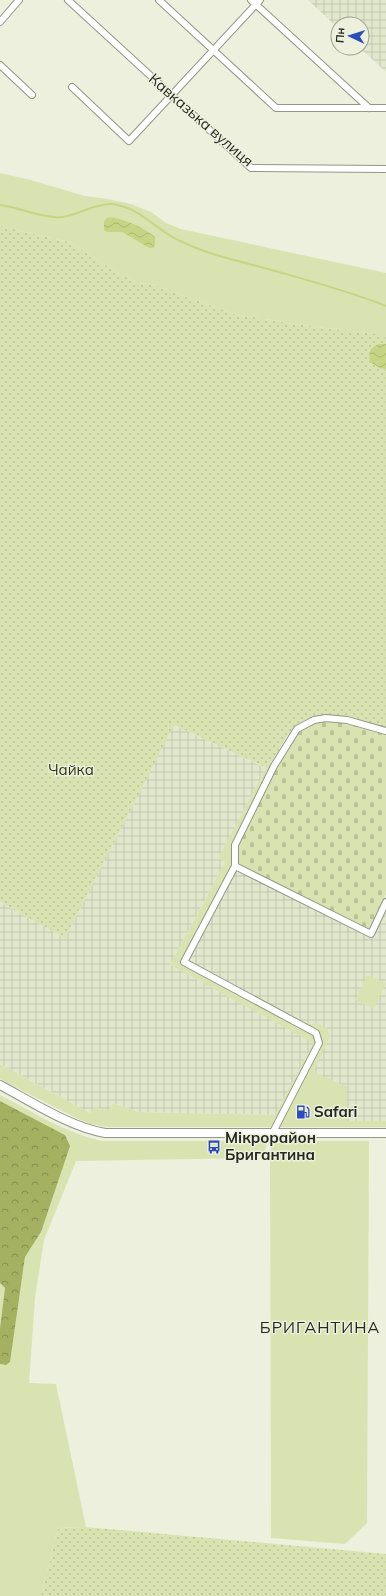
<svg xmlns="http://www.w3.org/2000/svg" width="386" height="1596" font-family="Mulish,sans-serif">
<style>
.industrial{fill:url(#industrial-grid)}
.green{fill:#d9e3b1}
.forest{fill:url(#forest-crowns)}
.cemetery{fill:url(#cemetery-stones)}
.garden{fill:url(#garden-dots)}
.water{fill:url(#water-waves)}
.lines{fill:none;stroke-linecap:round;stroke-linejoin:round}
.stream{stroke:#c6d583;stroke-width:2}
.minor-casing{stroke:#939785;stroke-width:8}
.tertiary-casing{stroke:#939785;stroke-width:10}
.minor{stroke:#fff;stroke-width:6}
.tertiary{stroke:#fff;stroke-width:8}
.labels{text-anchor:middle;stroke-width:3;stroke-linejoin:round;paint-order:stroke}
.street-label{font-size:15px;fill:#272921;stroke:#ecf0dd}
.park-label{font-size:15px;fill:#303613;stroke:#ecf0dd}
.poi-label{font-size:15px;font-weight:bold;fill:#272921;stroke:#ecf0dd;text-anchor:start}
.neighbourhood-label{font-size:16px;letter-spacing:1px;fill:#272921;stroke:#ecf0dd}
</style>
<defs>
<pattern id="industrial-grid" width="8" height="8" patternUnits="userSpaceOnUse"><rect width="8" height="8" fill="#e1e7cc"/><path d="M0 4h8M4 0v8" fill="none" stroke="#c1c6af"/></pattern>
<pattern id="forest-crowns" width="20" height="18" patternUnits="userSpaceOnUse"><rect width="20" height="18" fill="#a3b160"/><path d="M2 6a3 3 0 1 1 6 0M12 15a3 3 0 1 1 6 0" fill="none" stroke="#85904f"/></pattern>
<pattern id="cemetery-stones" width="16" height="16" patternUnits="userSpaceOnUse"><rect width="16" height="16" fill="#d9e3b1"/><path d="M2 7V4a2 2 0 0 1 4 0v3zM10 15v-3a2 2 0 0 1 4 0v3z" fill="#bac398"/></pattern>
<pattern id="garden-dots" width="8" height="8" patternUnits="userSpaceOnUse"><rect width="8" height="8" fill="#d9e3b1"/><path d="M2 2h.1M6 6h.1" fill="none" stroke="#bac398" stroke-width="1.8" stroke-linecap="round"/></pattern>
<pattern id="water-waves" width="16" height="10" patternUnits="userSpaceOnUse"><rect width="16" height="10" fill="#c6d583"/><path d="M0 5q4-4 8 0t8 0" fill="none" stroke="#aab771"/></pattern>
</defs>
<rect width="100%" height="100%" fill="#ecf0dd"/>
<g class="industrial">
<path d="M308,0H386V72L360,48H362V24H338V28Z"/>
<path d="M174,725L266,768L218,858L225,862L170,965L314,1043L275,1115L139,1112L113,1103L108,1111L90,1113L0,1064V902L65,938Z"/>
<path d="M236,871L372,938L386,909V1121H347L313,1072L330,1036L317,1023L308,1024L189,961Z"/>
</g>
<g class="green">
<path d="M0,173L31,180L85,196L108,199L131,204L151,212L166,223L181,229L386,273V335L308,326L234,314L151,284L138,283L121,275L69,242L0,226Z"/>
<path d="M266,768L269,769L231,844V869L236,871L189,961L308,1024L317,1023L327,1028L330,1036L314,1072L347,1087V1121H386V1127H108L90,1124L76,1118L0,1079V1064L90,1113L94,1106L108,1111L113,1103L139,1112L275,1115L313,1043L170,965L225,862L218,858Z"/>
<path d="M367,975L386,983L374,1009L355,1000Z"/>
<path d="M0,1095C33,1112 66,1133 102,1141H267L265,1151L250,1158L76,1161L44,1240L35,1298L29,1383L56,1384L86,1527L58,1528L41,1596H0V1364L6,1365L10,1362L25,1257L41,1232L65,1135L0,1101Z"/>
<path d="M272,1141H369L367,1523L345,1544L271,1538L270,1158Z"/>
<path d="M0,1283L5,1288L0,1328Z"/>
</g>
<path class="forest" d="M0,1101L65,1135L70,1146L41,1232L25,1257L10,1362L6,1365L0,1364V1328L5,1288L0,1283Z"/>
<path class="cemetery" d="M320,721H340L386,733V894L369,929L239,864L238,844L276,767L295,735L303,727Z"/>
<g class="garden">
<path d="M0,226L69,242L121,275L138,283L151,284L234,314L308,326L386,335V728C359,721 319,704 295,727C283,738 277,756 269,769L174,725L65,938L0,902Z"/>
<path d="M86,1527L386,1554V1596H41L58,1528Z"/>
</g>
<g class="water">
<path d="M111,217C125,220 144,227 155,237V245L153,248H149L122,232H107L104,230V221L107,218Z"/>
<path d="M379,344H386V369L380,368L370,362C368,353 370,347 379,344Z"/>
</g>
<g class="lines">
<path class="stream" d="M0,205C20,207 43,219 62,217C79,215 95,203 112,204C139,207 155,229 178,240C204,253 233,260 261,267C303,279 346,290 386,306"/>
<g class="minor-casing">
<g id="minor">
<path d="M68,0L251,168L386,169"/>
<path d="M159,0L276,108H386"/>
<path d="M251,0L369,108"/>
<path d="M0,22L19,0"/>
<path d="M0,65L32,95"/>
<path d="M72,87L129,141L260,0"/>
<path d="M235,866L371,934L386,902"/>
<path d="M272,1134L319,1043L316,1033L184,962L235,866V845L274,766L297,729L314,720L326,718L347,720L386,731"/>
</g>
</g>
<g class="tertiary-casing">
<path id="tertiary" d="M0,1085C32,1102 70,1127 105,1133H386"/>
</g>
<use href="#minor" class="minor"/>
<use href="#tertiary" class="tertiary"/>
</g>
<defs>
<g id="fuel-bare" transform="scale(1.08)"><path d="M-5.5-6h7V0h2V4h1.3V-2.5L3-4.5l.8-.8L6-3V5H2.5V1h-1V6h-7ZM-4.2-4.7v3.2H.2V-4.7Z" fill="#2d4cbc" stroke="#ecf0dd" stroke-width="2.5" paint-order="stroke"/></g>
<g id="bus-bare" transform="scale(1.08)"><path d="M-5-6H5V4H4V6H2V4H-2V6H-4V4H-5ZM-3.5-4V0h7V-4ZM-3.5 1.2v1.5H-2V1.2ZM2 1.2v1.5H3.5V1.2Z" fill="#2d4cbc" stroke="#ecf0dd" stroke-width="2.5" paint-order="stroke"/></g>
</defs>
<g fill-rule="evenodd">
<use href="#fuel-bare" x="303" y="1112"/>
<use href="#bus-bare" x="214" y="1147"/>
</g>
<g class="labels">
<g class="street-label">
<text transform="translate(201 120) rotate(41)" y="5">Кавказька вулиця</text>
</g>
<g class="park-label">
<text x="71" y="775">Чайка</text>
</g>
<g class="poi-label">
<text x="314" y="1117">Safari</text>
<text x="225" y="1143">Мікрорайон<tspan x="225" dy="17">Бригантина</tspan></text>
</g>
<g class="neighbourhood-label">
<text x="320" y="1333">БРИГАНТИНА</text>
</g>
</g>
<g transform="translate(350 36) rotate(274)"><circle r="19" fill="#ecf0dd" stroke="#9da092"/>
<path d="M0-3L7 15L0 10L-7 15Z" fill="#2d4cbc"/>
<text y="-6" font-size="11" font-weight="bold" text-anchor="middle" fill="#272921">Пн</text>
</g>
</svg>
